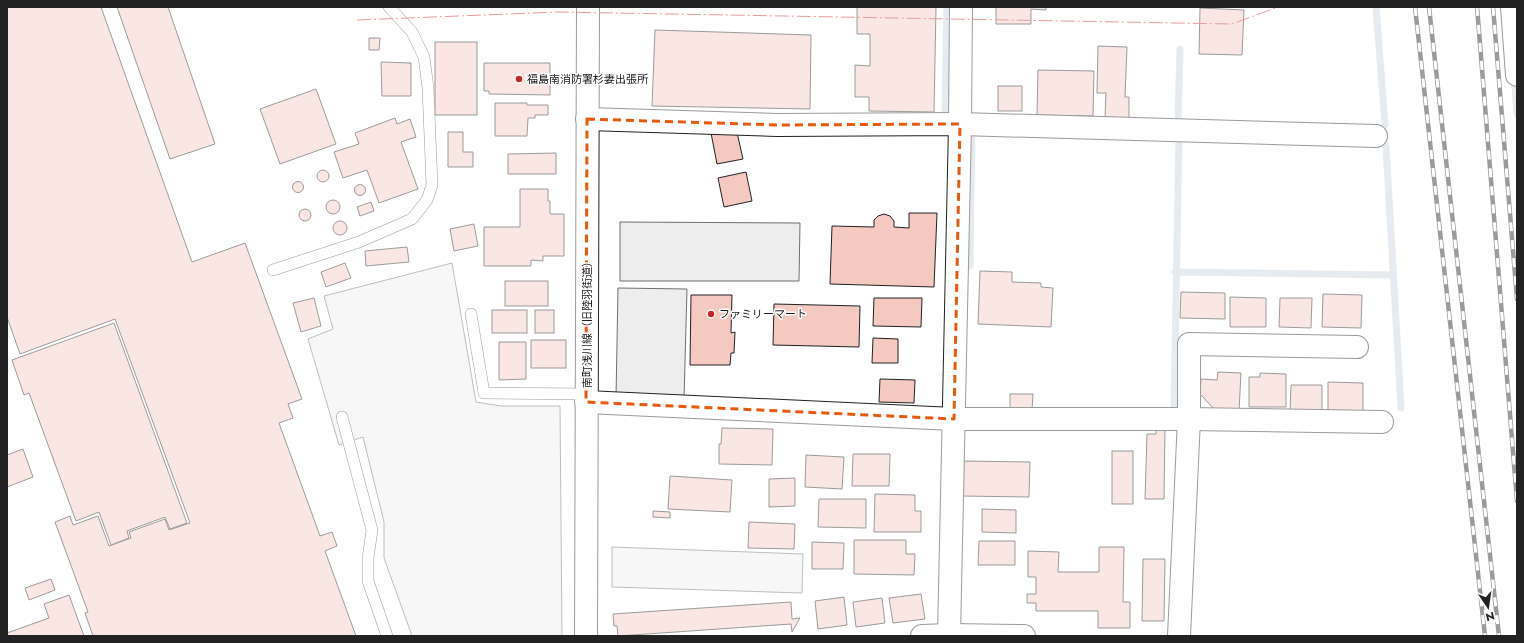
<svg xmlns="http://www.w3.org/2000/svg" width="1524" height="643" font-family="Jost,'Noto Sans JP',sans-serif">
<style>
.parking{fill:#ededed;stroke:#6f6f6f}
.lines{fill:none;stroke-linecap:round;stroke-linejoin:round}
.stream{stroke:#c7d3dd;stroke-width:7}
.building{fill:#f3c9c0;stroke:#222}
.service-casing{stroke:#222;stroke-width:12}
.minor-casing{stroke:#222;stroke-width:24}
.tertiary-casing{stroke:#222;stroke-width:24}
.service{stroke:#fff;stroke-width:11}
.minor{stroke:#fff;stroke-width:22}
.tertiary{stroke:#fff;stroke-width:22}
.rail-casing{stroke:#222;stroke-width:4.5}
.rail{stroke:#fff;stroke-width:3;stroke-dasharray:9;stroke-linecap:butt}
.power{stroke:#c62828;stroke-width:1;stroke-dasharray:14 3 2 3;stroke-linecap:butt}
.marked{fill:none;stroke:#e8590c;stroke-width:3;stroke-dasharray:8 5;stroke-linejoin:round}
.poi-dot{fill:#c62828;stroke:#fff;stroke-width:1.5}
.labels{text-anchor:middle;stroke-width:3;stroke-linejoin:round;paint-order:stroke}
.poi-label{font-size:11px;fill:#222;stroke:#fff;text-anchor:start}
.street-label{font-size:11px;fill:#222;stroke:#fff}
</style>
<rect width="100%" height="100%" fill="#fff"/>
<g class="parking">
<path d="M620,222L800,223L799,281H620Z"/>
<path d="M452,263L476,402L501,406H560L562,636H412L384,558V522L363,437L339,445L308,339L333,329L324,296Z"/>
<path d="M618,288L687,289L684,399L616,398Z"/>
<path d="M612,547L803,554L802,593L612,587Z"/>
</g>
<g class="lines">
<g class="stream">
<path d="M1376,7L1385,125"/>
<path d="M1517,90L1515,87L1517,114"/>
<path d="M945,113L947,7"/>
<path d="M1178,120L1180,49"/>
<path d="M1386,146L1401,408"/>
<path d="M970,266L972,129"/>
<path d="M1175,272L1393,275"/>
<path d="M1174,408L1179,135"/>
</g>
</g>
<g class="building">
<path d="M7,7H101L192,262L245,243L302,399L288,404L293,418L279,423L320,536L332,532L337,546L325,551L356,636H93L85,613L88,612L55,522L70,516L73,525L98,516L109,546L131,538L129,532L165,519L169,530L190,523L115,319L20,354L7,317Z"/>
<path d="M117,7H168L215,144L170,159Z"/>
<path d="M857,7H936L934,112L869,111V97H855V65L870,66V34H857Z"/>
<path d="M996,7H1046V10L1031,9V24H996Z"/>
<path d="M1200,8L1244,10L1242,55L1199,54Z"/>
<path d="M655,30L811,35L810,109L652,106Z"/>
<path d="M369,38H380L379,50H369Z"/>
<rect x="435" y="42" width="42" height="73"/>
<path d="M1098,46L1127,47L1125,97H1129V118L1105,117L1106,93H1097Z"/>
<path d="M381,62L411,63V96H382Z"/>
<path d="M484,63H550V95L489,94V91H484Z"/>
<path d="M1038,70L1094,71L1093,116L1037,115Z"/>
<rect x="998" y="86" width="24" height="25"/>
<path d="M316,89L336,144L280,164L260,109Z"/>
<path d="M495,103H527V105H548V115H535V118H528L527,136H495Z"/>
<path d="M395,118L397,124L410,119L416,137L401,142L418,189L379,203L367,170L343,178L334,152L359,144L355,133Z"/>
<path d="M736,128L743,159L717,164L711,133Z"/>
<path d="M448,132H463V152H473V167H448Z"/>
<path d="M556,153V174H508V154Z"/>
<circle cx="323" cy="176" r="6"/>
<path d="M746,172L752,201L724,207L718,178Z"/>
<circle cx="298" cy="187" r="5.5"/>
<circle cx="360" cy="190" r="5.5"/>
<path d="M520,189H548V201H550V214H564V256H543V261L531,260V266H484V227H520Z"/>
<circle cx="333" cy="207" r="7"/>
<path d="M371,202L374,211L360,216L357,207Z"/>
<circle cx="305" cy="215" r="6"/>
<path d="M909,213H937L934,287L830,284L832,226L874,227V220L878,216L884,214L890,216L894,221V227L909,228Z"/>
<circle cx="340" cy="228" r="7"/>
<path d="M474,224L478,246L454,251L450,229Z"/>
<path d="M407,247L409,262L366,266L365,251Z"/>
<path d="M345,263L351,278L326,287L321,272Z"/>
<path d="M980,271L1012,272V282L1041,283V287L1053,288L1051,327L978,324Z"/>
<rect x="505" y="281" width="43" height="25"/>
<path d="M1181,292L1225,293V319L1180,318Z"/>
<path d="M1323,294L1362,295L1361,328L1322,327Z"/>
<path d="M691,295H732L731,333L735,332L734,353H731L730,365H690Z"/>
<path d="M1230,297L1266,298V327H1230Z"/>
<path d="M314,298L321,326L301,332L293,303Z"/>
<path d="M874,298H922L921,327L873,326Z"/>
<path d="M1280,298H1312L1311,328L1279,327Z"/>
<path d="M774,304L860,306L859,347L773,345Z"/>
<rect x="492" y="310" width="35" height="23"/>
<rect x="535" y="310" width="19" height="23"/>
<path d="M114,323L187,523L170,529L165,517L127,531L129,538L111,545L99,512L76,521L29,393L24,395L12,360Z"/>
<path d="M873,338L898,339V363H872Z"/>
<rect x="531" y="340" width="35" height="28"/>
<path d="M499,342H526V379L499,380Z"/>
<path d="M1218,372L1241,373L1239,411L1215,410L1200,394L1201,379L1217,380Z"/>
<path d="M1260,373L1286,374V407H1249V377H1260Z"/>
<path d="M880,379L915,380L914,403L879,402Z"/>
<path d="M1328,382L1363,383V411L1328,410Z"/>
<path d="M1291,385H1322V413L1290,412Z"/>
<path d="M1010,394H1033L1032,410H1010Z"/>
<path d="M722,428L773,429L772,465L719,464V444H721Z"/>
<path d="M1156,429H1165L1164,499H1145L1147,434H1156Z"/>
<path d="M23,449L33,477L7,487V455Z"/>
<rect x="1112" y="451" width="21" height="53"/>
<path d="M853,454H890L889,486H852Z"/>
<path d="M806,455L844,457L842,489L805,487Z"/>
<path d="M962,461L1030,462L1029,497L961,496Z"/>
<path d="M670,476L732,480L730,512L668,509Z"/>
<path d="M795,478V506L769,507V479Z"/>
<path d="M875,494L915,495V511H921V532H874Z"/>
<path d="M819,499H866V528L818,527Z"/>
<path d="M982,509L1016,510V533L982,532Z"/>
<path d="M653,511L670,512V518L653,517Z"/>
<path d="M749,522L795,524L794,549L748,548Z"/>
<path d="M854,540H906V554H915L914,575L854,574Z"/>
<path d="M979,541H1015V565H978Z"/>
<path d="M812,542L844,543L843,569H812Z"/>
<path d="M1099,547H1124L1123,602H1130V628H1098V611H1036V603H1027V594H1036V577H1028V551L1059,552L1058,572H1099Z"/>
<path d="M1143,559H1165L1164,621H1142Z"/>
<path d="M51,579L55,590L29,600L25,588Z"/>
<path d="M921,594L925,619L893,623L889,598Z"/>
<path d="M69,595L84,636H7V633L49,618L44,604Z"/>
<path d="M844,597L847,625L818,629L815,601Z"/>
<path d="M882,598L885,623L856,627L853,602Z"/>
<path d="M791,602L792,619L800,618L792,632L791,624L618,636L617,626H614L613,614Z"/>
</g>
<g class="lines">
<g class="service-casing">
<g id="service">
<path d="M273,270L359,242L412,219L427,200L432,185L428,88L424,57L412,32L389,7"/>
<path d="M471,314L484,393L586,394"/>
<path d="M342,417L372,530L368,558V581L387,636"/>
</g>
</g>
<g class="minor-casing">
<g id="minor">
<path d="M1512,7L1517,75"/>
<path d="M587,119L777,125L960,124L1376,136"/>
<path d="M586,402L954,419H1189L1382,422"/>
<path d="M922,636L949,635L1024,636"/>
<path d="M949,636L960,124L961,7"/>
<path d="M1179,636L1189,419V344L1357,347"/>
</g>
</g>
<g class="tertiary-casing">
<path id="tertiary" d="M586,636L588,7"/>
</g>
<use href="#service" class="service"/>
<use href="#minor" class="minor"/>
<use href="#tertiary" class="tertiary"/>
<g class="rail-casing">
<g id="rail">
<path d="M1415,7L1485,636"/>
<path d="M1429,7L1499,636"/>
<path d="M1477,7L1517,501"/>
<path d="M1493,7L1517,299"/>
</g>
</g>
<use href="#rail" class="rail"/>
<path class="power" d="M357,20L559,12L1232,24L1278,7"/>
</g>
<path d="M0 0H1524V643H0ZM587,119L777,125L960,124L954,419L586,402Z" fill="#fff" fill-opacity=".55" fill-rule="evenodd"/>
<path class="marked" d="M587,119L777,125L960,124L954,419L586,402Z"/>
<g class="poi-dot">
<circle cx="519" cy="79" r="4"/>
<circle cx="711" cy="314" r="4"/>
</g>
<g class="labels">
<g class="poi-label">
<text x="527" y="83">福島南消防署杉妻出張所</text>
<text x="719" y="318">ファミリーマート</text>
</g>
<g class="street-label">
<text transform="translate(587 322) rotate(-90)" y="4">南町浅川線（旧陸羽街道）</text>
</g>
</g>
<rect width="1524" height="643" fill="none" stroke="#222222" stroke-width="16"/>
<g transform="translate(1488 607) rotate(167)" stroke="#ffffff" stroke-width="3" paint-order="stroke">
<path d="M0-3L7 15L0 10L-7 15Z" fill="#222222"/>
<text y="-6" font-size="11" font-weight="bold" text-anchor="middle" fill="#222222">N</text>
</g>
</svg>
